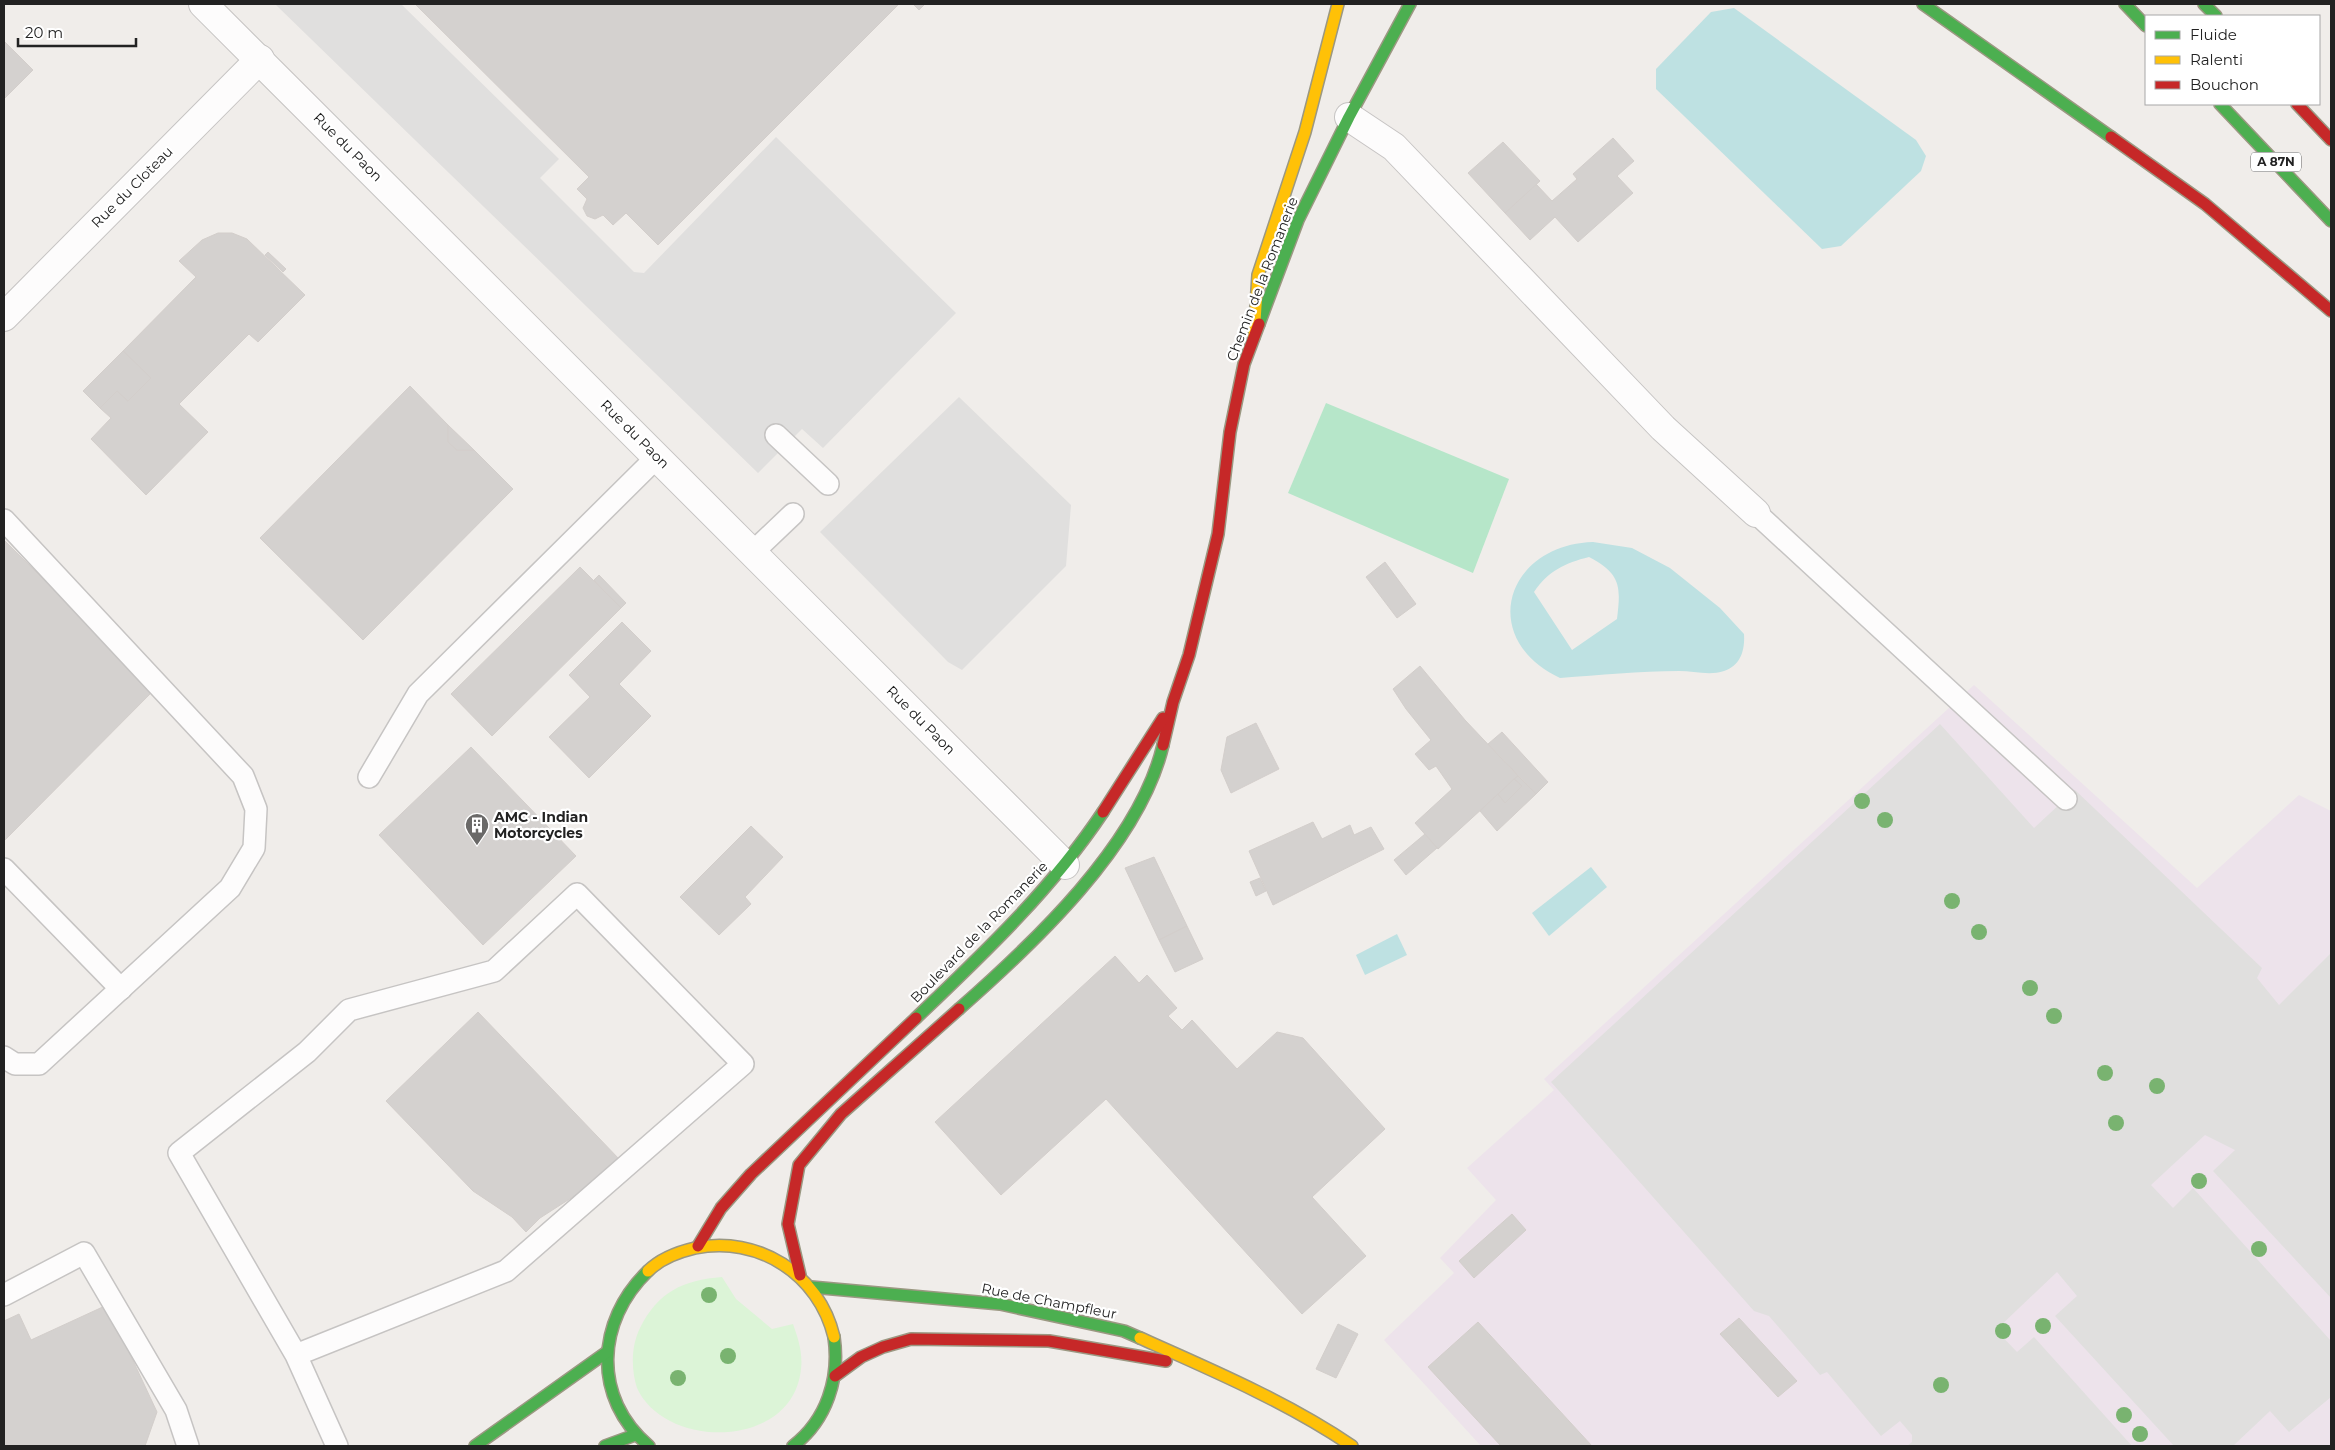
<svg xmlns="http://www.w3.org/2000/svg" width="2335" height="1450" font-family="Montserrat,sans-serif">
<style>
.industrial{fill:#ede3eb}
.park{fill:#dcf4d7}
.pitch{fill:#b6e6c9}
.parking{fill:#e0dfde}
.water{fill:#bee1e2;fill-rule:evenodd}
.building{fill:#d4d1cf;stroke:#d3cecb}
.lines{fill:none;stroke-linecap:round;stroke-linejoin:round}
.lane-casing{stroke:#c6c4c3;stroke-width:24}
.street-casing{stroke:#c6c4c3;stroke-width:30}
.fast-casing{stroke:#9b9882;stroke-width:14}
.slow-casing{stroke:#9b9882;stroke-width:14}
.jam-casing{stroke:#9b9882;stroke-width:14}
.lane{stroke:#fdfcfc;stroke-width:21}
.street{stroke:#fdfcfc;stroke-width:28}
.fast{stroke:#4caf50;stroke-width:11}
.slow{stroke:#ffc107;stroke-width:11}
.jam{stroke:#c62828;stroke-width:11}
.tree{fill:#79b370}
.labels{text-anchor:middle;stroke-width:4.5;stroke-linejoin:round;paint-order:stroke}
.shield{fill:#fff;stroke:#646464;stroke-width:1}
.shield-label{font-size:12px;font-weight:bold;fill:#222}
.street-label{font-size:14px;fill:#222;stroke:#fff}
.poi-label{font-size:14px;font-weight:bold;fill:#222;stroke:#fff;text-anchor:start}
</style>
<rect width="100%" height="100%" fill="#f0edea"/>
<path class="industrial" d="M1974,685L2197,888L2299,795L2331,811V1446H1481L1384,1340L1454,1273L1440,1258L1496,1200L1467,1168L1554,1090L1544,1079Z"/>
<path class="park" d="M722,1277L736,1299L772,1329L793,1324C798,1338 803,1353 801,1369C793,1450 665,1450 637,1388C631,1369 631,1346 640,1328C658,1292 683,1280 722,1277Z"/>
<path class="pitch" d="M1326,403L1509,479L1473,573L1288,493Z"/>
<g class="parking">
<path d="M277,4H401L559,159L540,178L634,272L644,273L776,137L956,313L823,448L802,429L758,473L276,5Z"/>
<path d="M959,397L1071,505L1066,566L962,670L948,662L820,532Z"/>
<path d="M1940,724L2034,828L2075,790L2262,968L2257,978L2279,1005L2331,953V1298L2213,1171L2235,1150L2205,1135L2151,1185L2173,1208L2193,1188L2331,1341V1397L2289,1432L2270,1411L2233,1446H2174L2055,1316L2077,1296L2057,1272L1996,1330L2017,1352L2034,1337L2132,1446H1907L1912,1442V1435L1900,1421L1881,1436L1827,1372L1820,1375L1769,1316L1754,1311L1551,1082Z"/>
</g>
<g class="water">
<path d="M1734,8L1916,140L1926,156L1921,171L1841,246L1822,249L1656,89V69L1711,12Z"/>
<path d="M1593,542L1632,548L1670,568L1720,608L1744,634C1745,650 1741,665 1724,671C1710,676 1693,671 1679,671C1639,671 1600,675 1560,678C1477,639 1505,545 1593,542ZM1589,557C1621,574 1621,586 1617,619L1572,650L1534,592C1548,571 1565,563 1589,557Z"/>
<path d="M1591,867L1607,887L1549,936L1532,913Z"/>
<path d="M1397,934L1407,955L1365,975L1356,955Z"/>
</g>
<g class="building">
<path d="M415,4H899L658,245L626,213L613,225L603,215L595,219L587,216L583,208L587,199L577,189L589,177Z"/>
<path d="M913,4H925L919,10Z"/>
<path d="M4,41L33,70L4,99Z"/>
<path d="M1613,138L1634,161L1617,176L1633,193L1578,242L1555,217L1530,240L1505,213L1536,184L1552,201L1577,179L1573,174Z"/>
<path d="M1503,142L1540,181L1505,213L1468,173Z"/>
<path d="M218,233H232L247,239L305,295L258,342L249,334L179,404L208,432L146,495L91,439L111,418L100,408L117,391L128,401L151,378L123,351L196,277L179,261L202,240Z"/>
<path d="M268,252L286,269L283,272L265,255Z"/>
<path d="M123,351L151,378L128,401L117,391L100,408L83,391Z"/>
<path d="M410,386L448,425V442L457,450H474L513,489L363,640L260,538Z"/>
<path d="M448,425L474,450H457L448,442Z"/>
<path d="M4,540L154,690L4,841Z"/>
<path d="M1385,562L1416,604L1397,618L1366,577Z"/>
<path d="M580,567L621,608L492,736L451,694Z"/>
<path d="M599,575L626,603L621,608L594,580Z"/>
<path d="M622,622L651,651L619,684L651,716L589,778L549,737L590,697L569,675Z"/>
<path d="M1420,666L1465,720L1518,776L1438,849L1415,823L1452,789L1436,766L1429,770L1415,754L1431,740L1406,709L1393,689Z"/>
<path d="M1256,723L1279,769L1231,793L1221,770L1227,737Z"/>
<path d="M1502,732L1548,782L1536,794L1488,744Z"/>
<path d="M471,747L576,856L483,945L379,835Z"/>
<path d="M1518,776L1536,794L1497,831L1480,811L1498,794L1505,803L1522,786L1514,779Z"/>
<path d="M1514,779L1522,786L1505,803L1498,794Z"/>
<path d="M1313,822L1322,839L1350,825L1354,835L1371,827L1384,849L1273,905L1249,851Z"/>
<path d="M751,826L783,857L745,897L751,904L719,935L680,897Z"/>
<path d="M1425,834L1437,848L1406,875L1394,860Z"/>
<path d="M1154,857L1187,926L1159,940L1125,868Z"/>
<path d="M1260,878L1266,891L1256,896L1250,882Z"/>
<path d="M1187,926L1203,959L1175,972L1159,940Z"/>
<path d="M1115,956L1139,983L1147,975L1177,1008L1168,1016L1182,1030L1192,1020L1237,1069L1277,1032L1303,1038L1385,1129L1312,1197L1366,1256L1302,1314L1106,1099L1001,1195L935,1122Z"/>
<path d="M478,1012L620,1160L582,1191L540,1218L526,1232L512,1217L473,1191L386,1101Z"/>
<path d="M1512,1214L1526,1230L1474,1278L1459,1261Z"/>
<path d="M107,1305L157,1412L145,1446H4V1321L19,1314L31,1340Z"/>
<path d="M1739,1318L1797,1381L1778,1397L1720,1334Z"/>
<path d="M1478,1322L1592,1446H1501L1428,1367Z"/>
<path d="M1338,1324L1358,1334L1336,1378L1316,1369Z"/>
</g>
<g class="lines">
<g class="lane-casing">
<g id="lane">
<path d="M776,435L828,484"/>
<path d="M1756,513L2066,799"/>
<path d="M4,520L243,776L256,809L254,848L230,888L39,1064H15L4,1057"/>
<path d="M753,552L793,514"/>
<path d="M369,777L418,694L657,457"/>
<path d="M4,869L121,989"/>
<path d="M4,1295L84,1253L176,1410L188,1446"/>
<path d="M296,1355L179,1153L307,1052L349,1010L494,971L577,894L743,1064L506,1271L296,1355L337,1446"/>
</g>
</g>
<g class="street-casing">
<g id="street">
<path d="M203,4L1065,865"/>
<path d="M1349,117L1394,147L1663,428L1756,513"/>
<path d="M4,317L260,59"/>
</g>
</g>
<g class="fast-casing">
<g id="fast">
<path d="M1923,4L2111,137"/>
<path d="M2125,4L2146,26"/>
<path d="M2204,4L2216,16"/>
<path d="M2220,104L2331,221"/>
<path d="M1259,324L1298,220L1349,117L1410,4"/>
<path d="M959,1009C1033,944 1140,844 1163,745"/>
<path d="M916,1018C983,954 1051,890 1103,812"/>
<path d="M648,1271C596,1321 592,1398 649,1446"/>
<path d="M811,1287L1000,1304L1124,1331L1140,1338"/>
<path d="M475,1446L607,1352"/>
<path d="M605,1446L635,1435"/>
<path d="M793,1446C827,1420 840,1378 834,1337"/>
</g>
</g>
<g class="slow-casing">
<g id="slow">
<path d="M1254,337L1258,275L1305,132L1338,4"/>
<path d="M648,1271C661,1258 678,1252 695,1248C758,1235 819,1274 834,1337"/>
<path d="M1140,1338C1212,1370 1287,1402 1352,1446"/>
</g>
</g>
<g class="jam-casing">
<g id="jam">
<path d="M2297,104L2331,140"/>
<path d="M2111,137L2205,204L2331,311"/>
<path d="M1163,745L1173,702L1189,655L1218,534L1230,432L1244,364L1259,324"/>
<path d="M1103,812L1163,718"/>
<path d="M698,1246L721,1208L751,1174L916,1018"/>
<path d="M800,1275L788,1224L799,1165L841,1114L959,1009"/>
<path d="M835,1376L861,1357L883,1347L911,1339L1049,1341L1166,1361"/>
</g>
</g>
<use href="#lane" class="lane"/>
<use href="#street" class="street"/>
<use href="#fast" class="fast"/>
<use href="#slow" class="slow"/>
<use href="#jam" class="jam"/>
</g>
<g class="tree">
<circle cx="1862" cy="801" r="8"/>
<circle cx="1885" cy="820" r="8"/>
<circle cx="1952" cy="901" r="8"/>
<circle cx="1979" cy="932" r="8"/>
<circle cx="2030" cy="988" r="8"/>
<circle cx="2054" cy="1016" r="8"/>
<circle cx="2105" cy="1073" r="8"/>
<circle cx="2157" cy="1086" r="8"/>
<circle cx="2116" cy="1123" r="8"/>
<circle cx="2199" cy="1181" r="8"/>
<circle cx="2259" cy="1249" r="8"/>
<circle cx="709" cy="1295" r="8"/>
<circle cx="2043" cy="1326" r="8"/>
<circle cx="2003" cy="1331" r="8"/>
<circle cx="728" cy="1356" r="8"/>
<circle cx="678" cy="1378" r="8"/>
<circle cx="1941" cy="1385" r="8"/>
<circle cx="2124" cy="1415" r="8"/>
<circle cx="2140" cy="1434" r="8"/>
</g>
<defs>
<g id="building-pin" transform="scale(1.25)"><path d="M0 17L-7.5 6A9.5 9.5 0 1 1 7.5 6Z" fill="#6a6968" stroke="#fff"/><path d="M-4-6H4V6H1V3H-1V6H-4ZM-2.5-4.3h1.7v1.8h-1.7ZM.8-4.3h1.7v1.8H.8ZM-2.5-1h1.7V.8h-1.7ZM.8-1h1.7V.8H.8Z" fill="#fff"/></g>
</defs>
<g fill-rule="evenodd">
<use href="#building-pin" x="477" y="825"/>
</g>
<g class="labels">
<rect class="shield" x="2251" y="152.5" width="50" height="19" rx="4"/>
<g class="shield-label">
<text x="2276" y="166">A 87N</text>
</g>
<g class="street-label">
<text transform="translate(348 147) rotate(45)" y="5">Rue du Paon</text>
<text transform="translate(132 187) rotate(-45)" y="5">Rue du Cloteau</text>
<text transform="translate(1262 279) rotate(-69)" y="5">Chemin de la Romanerie</text>
<text transform="translate(635 434) rotate(45)" y="5">Rue du Paon</text>
<text transform="translate(921 720) rotate(45)" y="5">Rue du Paon</text>
<text transform="translate(979 932) rotate(-46)" y="5">Boulevard de la Romanerie</text>
<text transform="translate(1049 1301) rotate(11)" y="5">Rue de Champfleur</text>
</g>
<g class="poi-label">
<text x="494" y="822">AMC - Indian<tspan x="494" dy="16">Motorcycles</tspan></text>
</g>
</g>
<rect width="2335" height="1450" fill="none" stroke="#222222" stroke-width="10"/>
<rect x="2145" y="15" width="175" height="90" fill="#ffffff" stroke="#a7a7a7"/>
<rect x="2155" y="31" width="25" height="8" fill="#4caf50" stroke="#a7a7a7"/>
<text x="2190" y="40" font-size="15" fill="#222222">Fluide</text>
<rect x="2155" y="56" width="25" height="8" fill="#ffc107" stroke="#a7a7a7"/>
<text x="2190" y="65" font-size="15" fill="#222222">Ralenti</text>
<rect x="2155" y="81" width="25" height="8" fill="#c62828" stroke="#a7a7a7"/>
<text x="2190" y="90" font-size="15" fill="#222222">Bouchon</text>
<path d="M18 38v8h118v-8" fill="none" stroke="#222222" stroke-width="2.5"/>
<text x="25" y="38" font-size="15" fill="#222222" stroke="#ffffff" stroke-width="4" paint-order="stroke">20 m</text>
</svg>
